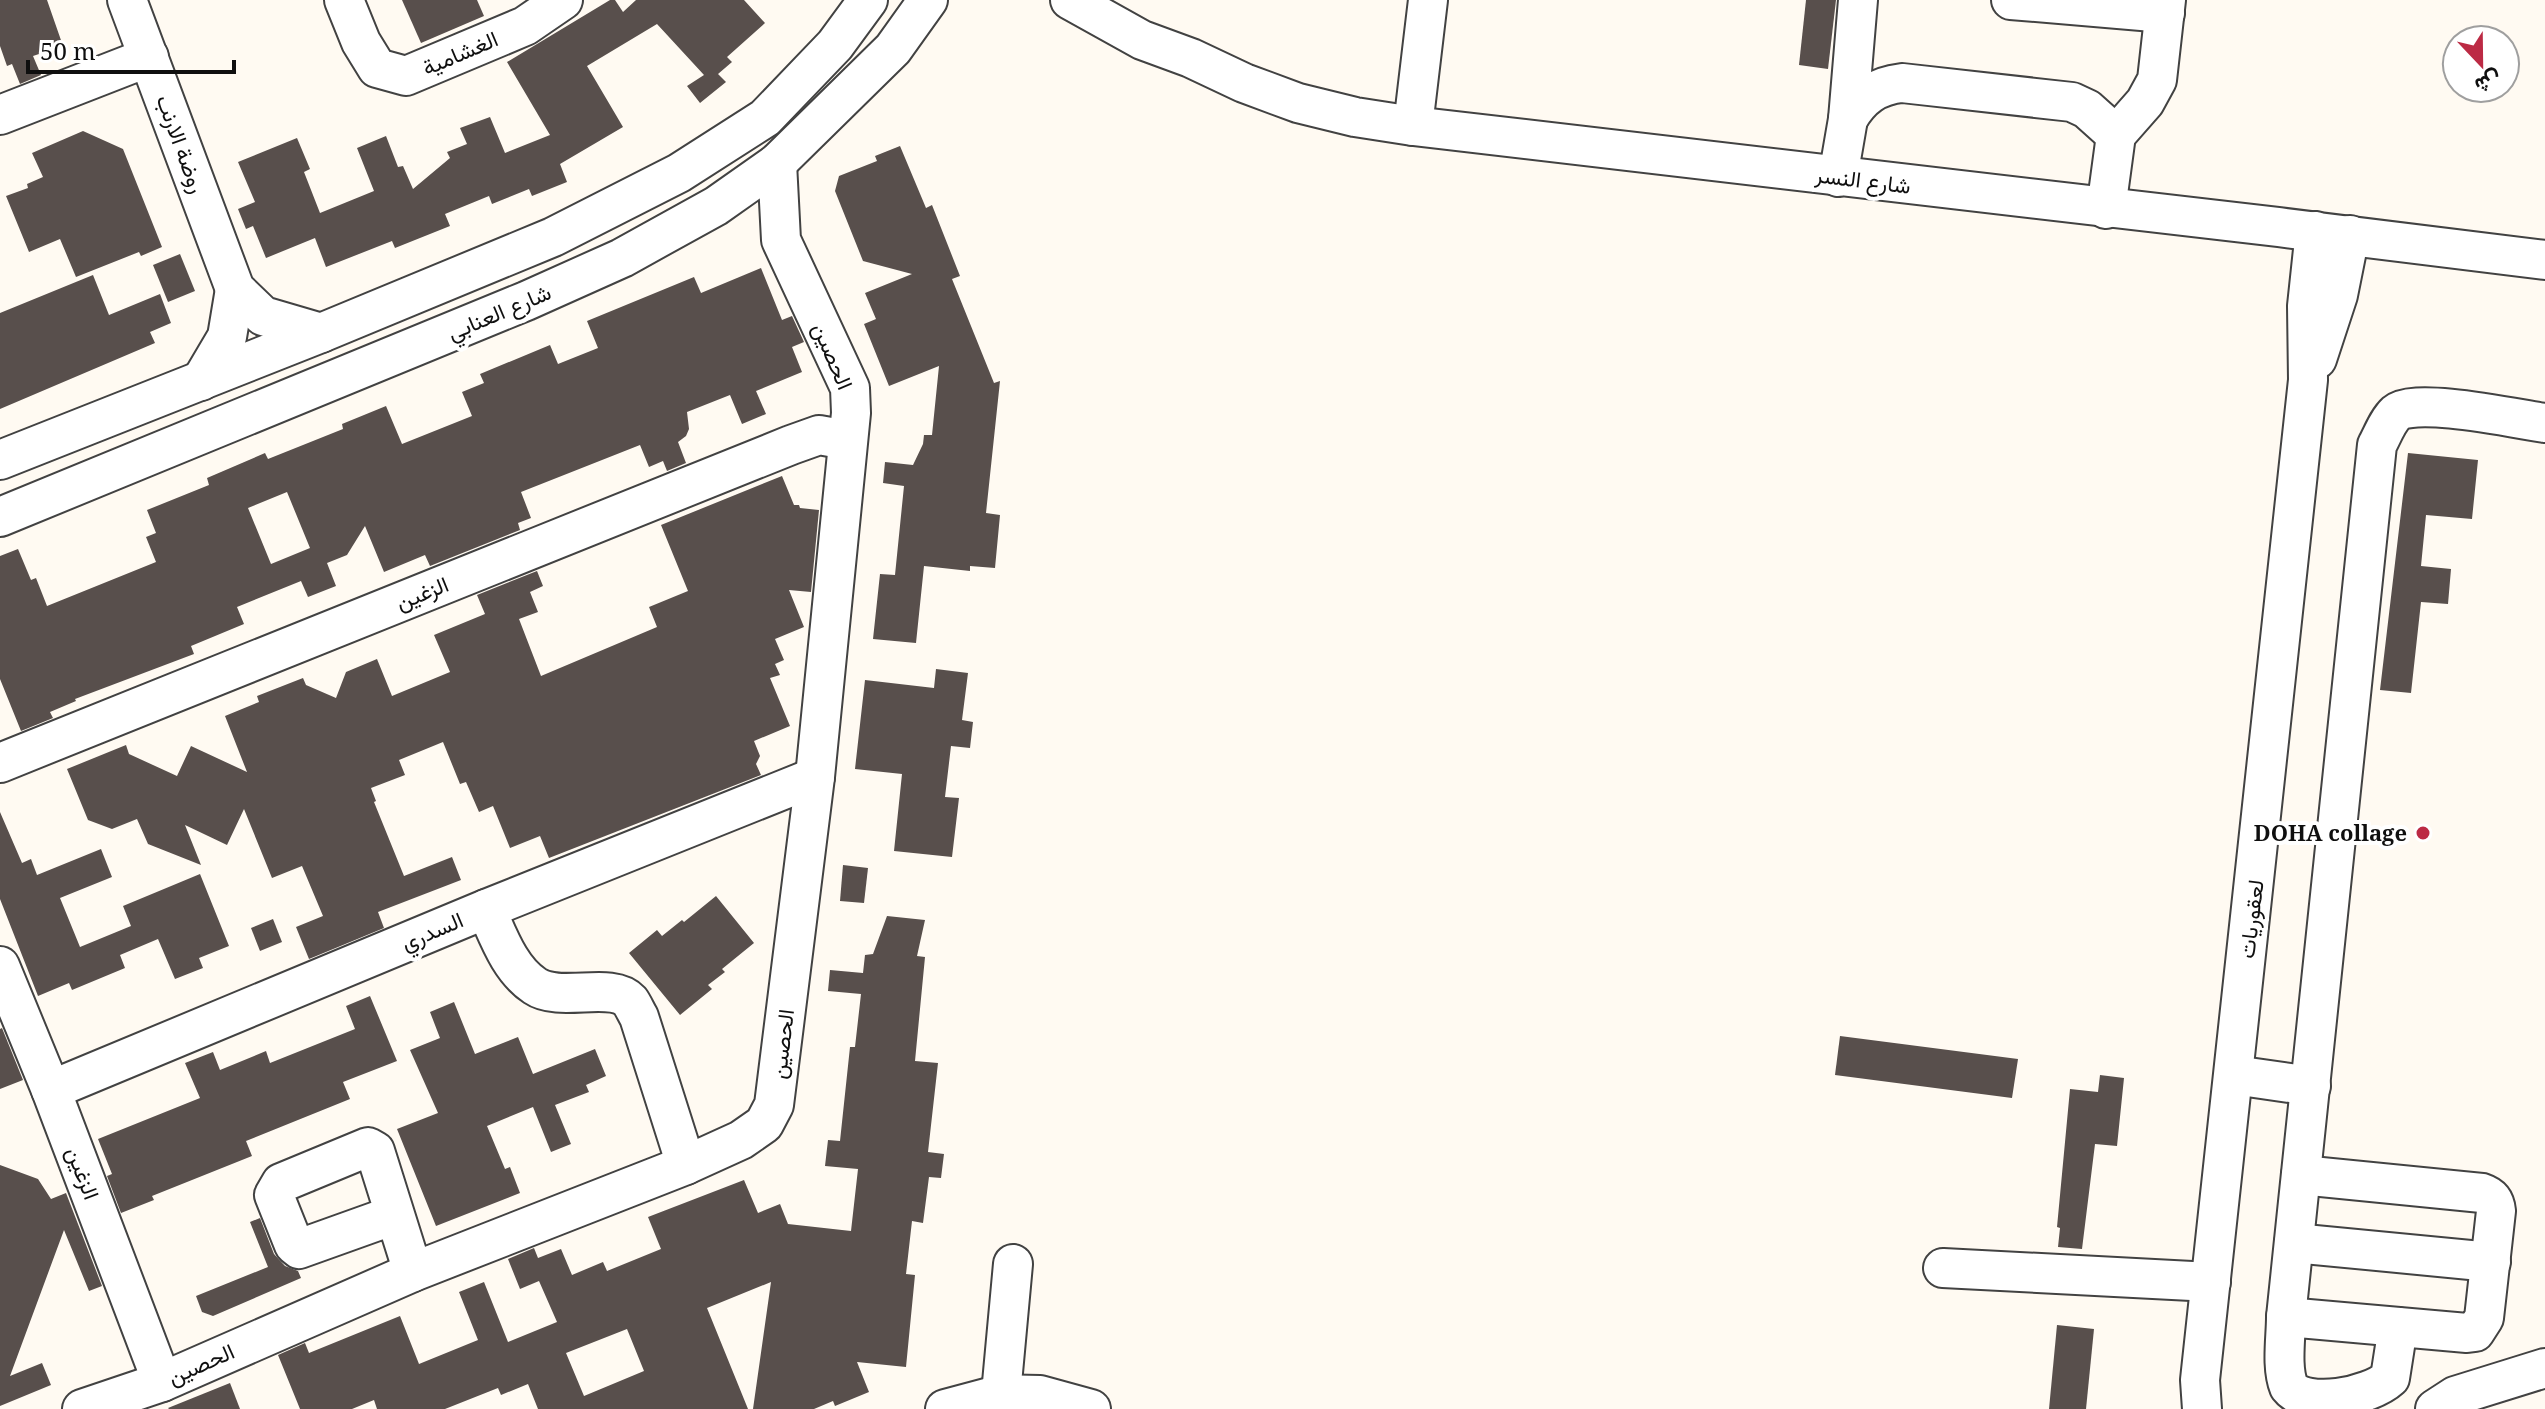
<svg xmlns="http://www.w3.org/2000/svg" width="2545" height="1409" font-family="'Noto Serif',Vazirmatn,serif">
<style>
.building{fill:#584f4c;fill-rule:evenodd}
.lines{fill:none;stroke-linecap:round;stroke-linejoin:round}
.minor-casing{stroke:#424242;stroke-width:42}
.minor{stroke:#fff;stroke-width:38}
.poi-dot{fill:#bc2a44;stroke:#fff;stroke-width:3}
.labels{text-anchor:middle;stroke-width:8;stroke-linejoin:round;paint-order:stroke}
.street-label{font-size:22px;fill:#0f0f0f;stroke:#fff}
.poi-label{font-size:22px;font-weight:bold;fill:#0f0f0f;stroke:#fff;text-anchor:end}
</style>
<rect width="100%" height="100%" fill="#fffaf2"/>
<g class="building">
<path d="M0,0H47L63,46L33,56L41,75L20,84L12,64L7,66L0,46Z"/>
<path d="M402,0H477L484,16L421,43Z"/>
<path d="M610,0H615L623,12L636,0H744L765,23L727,57L732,62L718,74L726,82L700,103L687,86L704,75L657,24L587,66L623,127L560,164L567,182L532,196L529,189L492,204L489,196L445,214L450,226L395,248L392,241L326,267L315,238L266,258L253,226L246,229L238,209L255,202L238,162L297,138L310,169L304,172L320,213L374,191L357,148L386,136L398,167L403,166L413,189L450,158L447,152L467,144L460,128L490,117L505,153L550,135L507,62Z"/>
<path d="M1806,0H1836L1828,69L1799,65Z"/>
<path d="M83,131L123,149L162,247L141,256L139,252L76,277L60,239L29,252L6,196L28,188L27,184L43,177L32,153Z"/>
<path d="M900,146L926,208L932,205L960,276L952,279L994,383L1000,381L986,513L1000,515L995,568L970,566V571L924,566L916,643L873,639L880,574L895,575L904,486L883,483L885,462L913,465L923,444L924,435H932L939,366L889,386L864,324L876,319L865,293L912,274L863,261L835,191L839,176L877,161L875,156Z"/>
<path d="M180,254L195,291L168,302L153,265Z"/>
<path d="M761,268L782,320L792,316L804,342L792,347L802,372L756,391L766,414L742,424L730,395L687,412L689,429L686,436L678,442L686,463L667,471L663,461L649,467L640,445L521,492L531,518L518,523L520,530L430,566L425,555L384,572L365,526L347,555L327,563L336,586L308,597L301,581L237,607L244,624L191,646L194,654L75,699L76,701L50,712L53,718L21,731L0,679V556L18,549L31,580L36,578L47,606L156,562L146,537L156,533L147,510L209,485L207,478L265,453L268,459L343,429L342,424L386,406L402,444L472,416L462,392L484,383L480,374L550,345L558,364L598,348L587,321L694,277L701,293ZM287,492L310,548L271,564L248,508Z"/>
<path d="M93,275L109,315L160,294L171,323L150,332L155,343L0,409V313Z"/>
<path d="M2408,453L2478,460L2472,519L2426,515L2421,566L2451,569L2448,604L2421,602L2411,693L2380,690Z"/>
<path d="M782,476L794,505H799L800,508L819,510L811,592L789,590L804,627L775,639L784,660L775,664L780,675L770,678L790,726L754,741L760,756L756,764L761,775L549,858L540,836L510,848L493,806L479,812L466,782L460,784L443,742L399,760L405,775L371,788L376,801L374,802L404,876L452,857L461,880L378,912L384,928L309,959L296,927L323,916L302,866L272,878L244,809L227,845L185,825L201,865L148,844L137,819L112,829L88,820L67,769L126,745L129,754L177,776L191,746L247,772L225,716L259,702L257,696L303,678L306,685L336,698L346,672L377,659L392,696L450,672L434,635L485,614L477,595L537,571L543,586L530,592L538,612L519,619L541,676L657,627L649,607L688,591L661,525Z"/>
<path d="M936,669L968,673L962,720L973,722L970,748L951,746L945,797L959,798L952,857L894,851L902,774L855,769L865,680L934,688Z"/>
<path d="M0,812L22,863L31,859L37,875L101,849L112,877L60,898L80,947L131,926L123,906L200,874L229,946L199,958L203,968L175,979L158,939L120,955L125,968L72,990L69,983L38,996L0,899Z"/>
<path d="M843,865L868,868L864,903L840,901Z"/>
<path d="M716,896L754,943L722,969L725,972L708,985L712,989L680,1015L629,953L657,930L662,936L682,920L684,922Z"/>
<path d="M887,916L925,920L917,956L925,957L915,1061L938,1063L928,1152L944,1154L941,1178L929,1177L923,1223L912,1221L906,1274L915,1275L906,1367L857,1362L869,1392L835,1406L833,1401L814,1409H753L771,1282L707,1308L748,1409H538L528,1384L501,1395L498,1388L445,1409H377L374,1400L352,1409H300L278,1355L305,1343L309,1353L400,1316L419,1364L478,1340L459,1292L484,1282L508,1342L557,1322L539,1281L520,1289L508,1259L534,1248L538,1258L561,1249L572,1275L603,1262L607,1271L661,1249L648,1217L744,1180L758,1213L780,1204L788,1224L851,1231L858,1169L825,1166L828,1140L840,1141L850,1047H855L861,994L828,991L830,970L863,973L865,955L873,954ZM627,1329L644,1371L584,1396L566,1353Z"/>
<path d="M273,919L282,942L260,951L251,928Z"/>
<path d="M370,996L397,1061L343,1082L350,1099L246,1141L252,1156L152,1196L154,1200L121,1213L107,1176L112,1174L98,1139L200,1098L185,1063L213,1052L220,1070L266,1051L270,1063L355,1029L346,1006Z"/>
<path d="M454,1002L475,1054L518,1037L533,1074L595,1049L606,1076L586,1085L589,1092L555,1105L571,1144L551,1152L533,1107L487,1126L505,1169L510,1167L520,1193L436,1226L397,1129L438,1113L410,1050L440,1038L430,1012Z"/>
<path d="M2,1028L23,1080L0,1089V1029Z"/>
<path d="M1840,1036L2018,1059L2012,1098L1835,1075Z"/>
<path d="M2100,1075L2124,1078L2117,1146L2095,1144L2082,1249L2058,1247L2060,1228L2057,1227L2070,1089L2098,1092Z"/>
<path d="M0,1165L38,1179L51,1199L66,1193L102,1286L89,1291L64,1230L10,1376L42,1363L51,1385L0,1406Z"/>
<path d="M260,1218L274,1254L285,1266L298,1271L301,1278L213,1316L202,1312L196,1296L268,1267L250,1222Z"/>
<path d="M2057,1325L2094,1329L2086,1409H2049Z"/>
<path d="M230,1383L240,1409H169L168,1408Z"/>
</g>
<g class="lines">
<g class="minor-casing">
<g id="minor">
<path d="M127,0L235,289L263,316L321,333"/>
<path d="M344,0L361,42L377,68L406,76L525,26L563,0"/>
<path d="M1070,0L1142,40L1191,58L1244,83L1298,103L1355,117L1413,126C1790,171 2168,212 2545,260"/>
<path d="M2011,0L2165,13"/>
<path d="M0,115L149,57"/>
<path d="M1848,119C1861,97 1876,86 1902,83L2072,102L2087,109L2116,135"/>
<path d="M1413,126L1428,0"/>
<path d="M1838,177L1848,119L1858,0"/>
<path d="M2106,209L2116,135L2145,102L2157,80L2166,0"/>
<path d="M2317,359L2338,295L2350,235"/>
<path d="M201,381L227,337L235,289"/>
<path d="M0,460L321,333L553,237L679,173L765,118L835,45L868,0"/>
<path d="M0,517L526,301L622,258L716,206L777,163L893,49L928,0"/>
<path d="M0,763L791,445L819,435L847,440"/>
<path d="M486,909C498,935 509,969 535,986C560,1003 612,981 630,1001C633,1005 636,1012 639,1017L686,1165"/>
<path d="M0,966L51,1090L162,1382"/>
<path d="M2234,1075L2311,1086"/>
<path d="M51,1090L486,909L815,777"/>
<path d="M394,1215L299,1249L294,1245L274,1195L281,1183L368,1147L375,1151L413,1272"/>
<path d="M2294,1243L2491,1262"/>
<path d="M1943,1268L2211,1282"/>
<path d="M2286,1317L2467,1333L2475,1332L2484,1318L2496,1211C2495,1200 2491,1196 2482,1193L2301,1175"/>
<path d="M2398,1327L2390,1378C2369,1397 2306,1409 2289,1387C2281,1367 2286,1338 2286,1317L2377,445C2382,436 2388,420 2396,413C2415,397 2517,419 2545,423"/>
<path d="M1001,1394L1013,1264"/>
<path d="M82,1409L162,1382L413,1272L686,1165L741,1140L764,1124L774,1105L815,777L851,413L850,388L781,240L777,163"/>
<path d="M945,1409L1001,1394L1040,1395L1091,1409"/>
<path d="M2202,1409L2200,1380L2308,380L2307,306L2315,231"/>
<path d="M2435,1409L2455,1396L2545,1368"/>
</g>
</g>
<use href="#minor" class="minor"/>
</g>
<circle class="poi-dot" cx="2423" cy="833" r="8"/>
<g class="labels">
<g class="street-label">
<text transform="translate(460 53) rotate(-23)" y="8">الغشامية</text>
<text transform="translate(181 144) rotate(70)" y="8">روضة الارنب</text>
<text transform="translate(1863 180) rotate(7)" y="8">شارع النسر</text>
<text transform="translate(499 312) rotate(-23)" y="8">شارع العنابي</text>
<text transform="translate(833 356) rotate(67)" y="8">الحصين</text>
<text transform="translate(422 593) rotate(-22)" y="8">الزغين</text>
<text transform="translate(2251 919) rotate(-83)" y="8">لعقوريات</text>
<text transform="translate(432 931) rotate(-23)" y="8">السدري</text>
<text transform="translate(782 1044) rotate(-83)" y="8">الحصين</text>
<text transform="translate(83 1173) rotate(69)" y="8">الزغين</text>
<text transform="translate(201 1364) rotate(-24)" y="8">الحصين</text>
</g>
<g class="poi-label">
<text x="2407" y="841">DOHA collage</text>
</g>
</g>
<g transform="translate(2481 64) rotate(158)"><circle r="38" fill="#ffffff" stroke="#9f9f9f" stroke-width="2"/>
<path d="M0-6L14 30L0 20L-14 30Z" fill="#bc2a44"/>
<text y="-12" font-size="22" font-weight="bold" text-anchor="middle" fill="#0f0f0f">ش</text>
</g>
<path d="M28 60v12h206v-12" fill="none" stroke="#0f0f0f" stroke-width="4"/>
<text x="40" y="60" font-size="24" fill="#0f0f0f" stroke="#ffffff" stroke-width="6" paint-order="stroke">50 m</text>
</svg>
